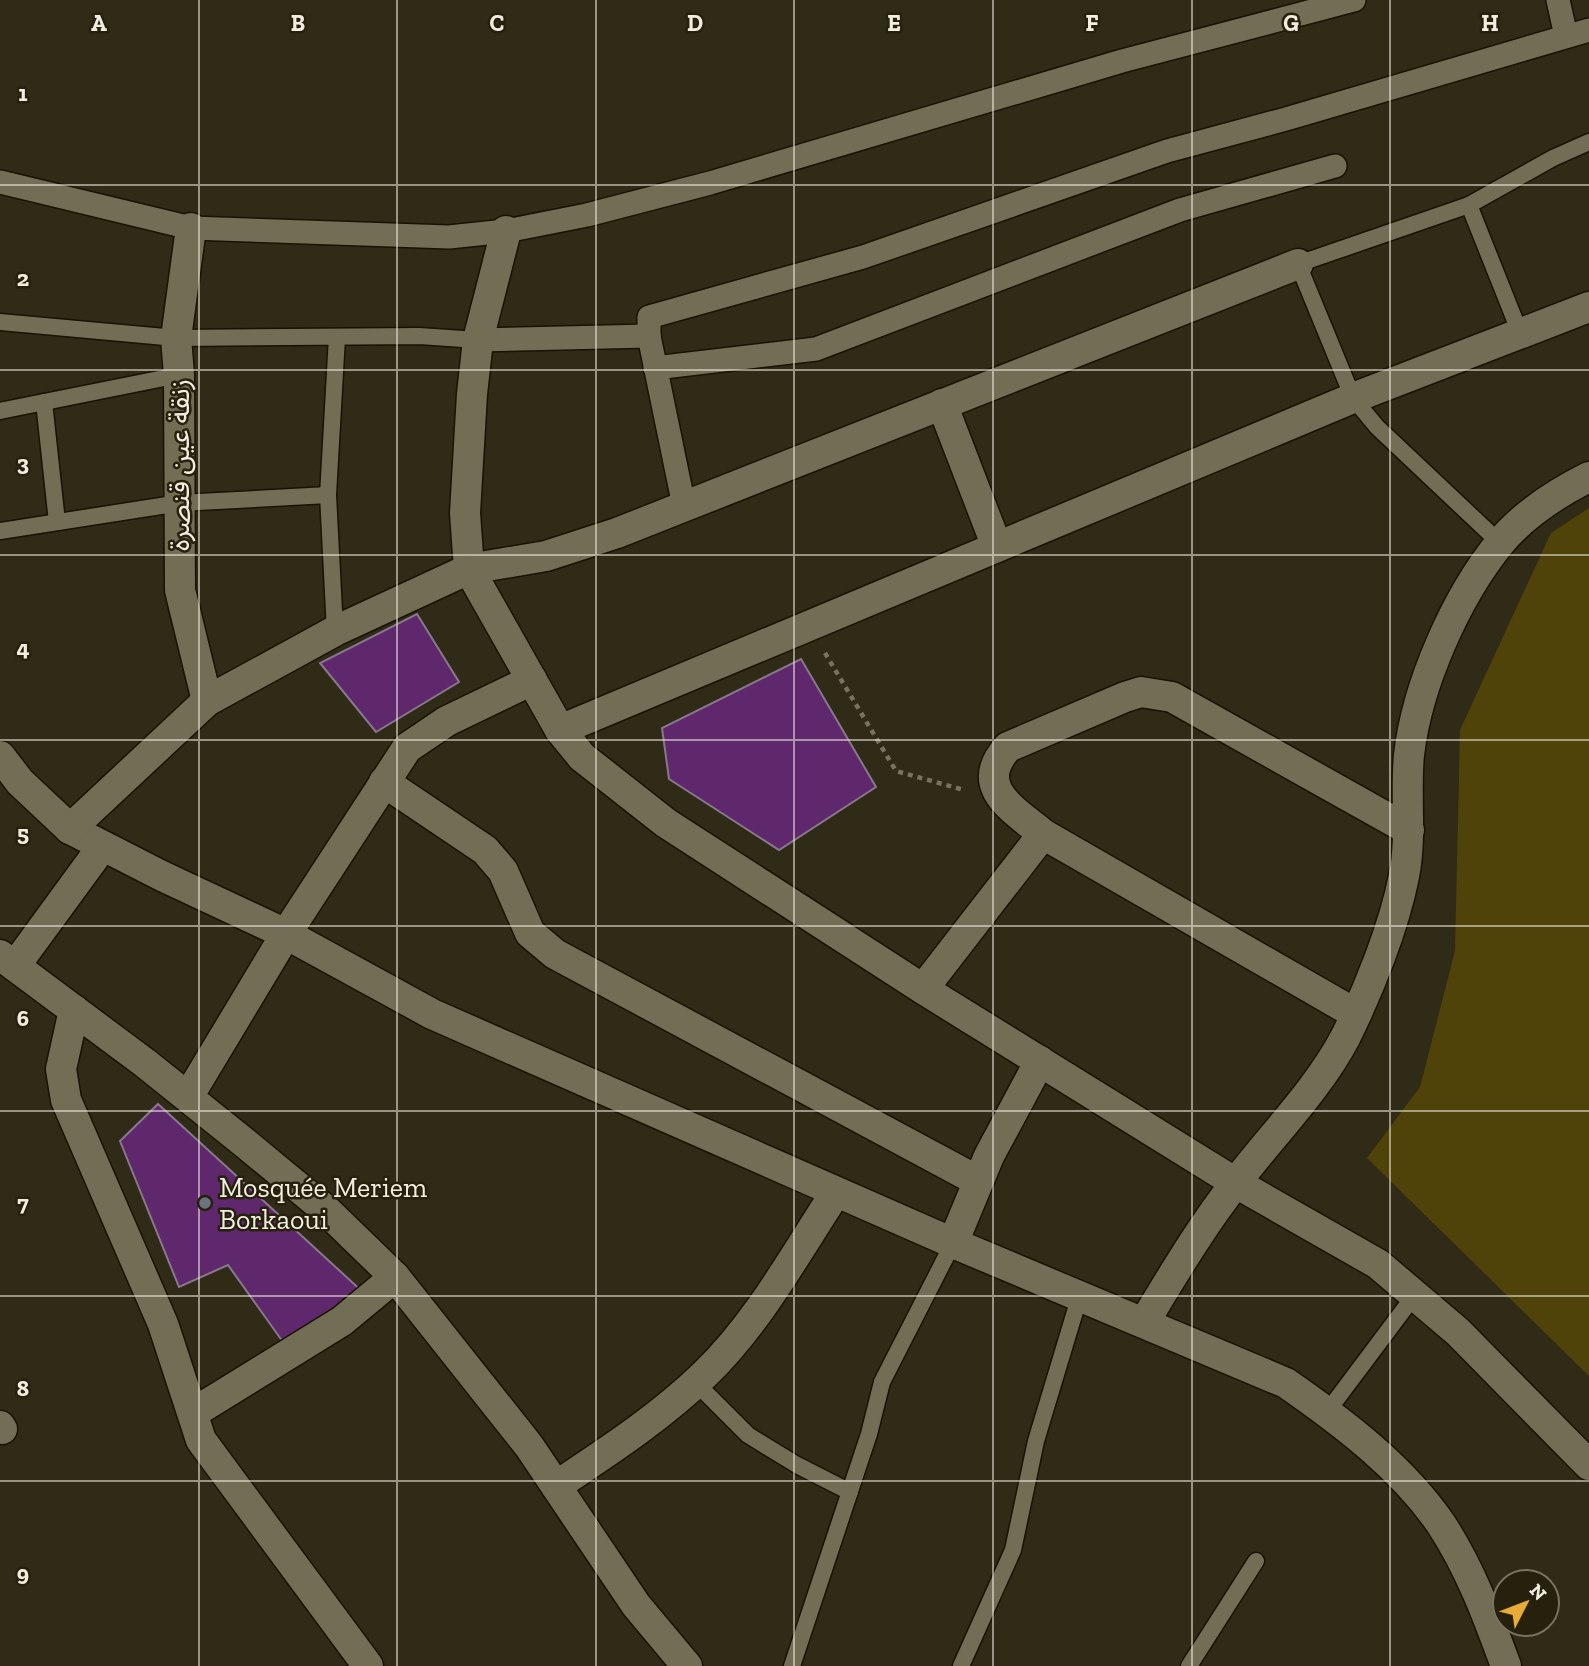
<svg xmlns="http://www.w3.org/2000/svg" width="1589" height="1666" font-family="'Zilla Slab','Noto Sans Arabic',serif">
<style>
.green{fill:#4f4309}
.building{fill:#5f276c;stroke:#88788c;stroke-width:2}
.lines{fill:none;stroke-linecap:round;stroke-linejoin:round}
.service-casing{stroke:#181301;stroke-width:19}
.pedestrian-casing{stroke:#181301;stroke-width:26}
.minor-casing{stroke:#181301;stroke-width:33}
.path{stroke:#777361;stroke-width:4.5;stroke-dasharray:5 5;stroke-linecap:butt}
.service{stroke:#726d55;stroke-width:16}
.pedestrian{stroke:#726d55;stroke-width:23}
.minor{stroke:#726d55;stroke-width:30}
.grid{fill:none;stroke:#f1eee1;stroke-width:2;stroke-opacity:0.55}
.worship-dot{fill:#6b7280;stroke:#26210c;stroke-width:2.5}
.labels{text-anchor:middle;stroke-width:5;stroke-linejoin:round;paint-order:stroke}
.street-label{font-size:28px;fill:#f1eee1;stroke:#26210c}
.poi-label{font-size:28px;fill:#f1eee1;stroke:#26210c;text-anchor:start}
.grid-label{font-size:23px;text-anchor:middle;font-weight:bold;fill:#f1eee1;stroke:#26210c;stroke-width:5;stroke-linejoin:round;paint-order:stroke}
</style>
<rect width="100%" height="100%" fill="#302b16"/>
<path class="green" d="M1589,508V1376L1367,1158L1420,1087L1455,951L1460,730L1551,533Z"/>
<g class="building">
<path d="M417,614L459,682L376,732L320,663Z"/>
<path d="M801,659L876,787L779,850L669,779L662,728Z"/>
<path d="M158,1104L365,1294L283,1342L228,1265L179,1287L120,1141Z"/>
</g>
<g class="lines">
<g class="service-casing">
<g id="service">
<path d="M1469,205L1520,333"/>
<path d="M0,322L176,338L419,336L478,340"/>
<path d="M44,402L57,522"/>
<path d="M0,411L179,375"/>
<path d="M0,531L180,503L328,495"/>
<path d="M1500,543L1377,427L1353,398L1298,264L1469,205L1553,158L1589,142"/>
<path d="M335,631L328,495L337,337"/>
<path d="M695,1382L748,1435L797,1465L850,1492"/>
<path d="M1327,1412L1414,1296"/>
<path d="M792,1666L869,1434L882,1382L953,1243"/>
<path d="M961,1666L1013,1550L1036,1441L1080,1295"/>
<path d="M1189,1666L1256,1561"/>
</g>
</g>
<g class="pedestrian-casing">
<g id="pedestrian">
<path d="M1558,0L1566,36"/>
<path d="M0,182L191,228L449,237L506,231L587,215L710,183L1122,61L1354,0"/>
<path d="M478,340L649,336"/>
<path d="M655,368L816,349L1180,210L1335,166"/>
<path d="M684,506L649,336V317L863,257L1167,151L1286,119L1589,30"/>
</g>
</g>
<g class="minor-casing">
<g id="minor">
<path d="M191,228L176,338L179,375L180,590L207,701"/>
<path d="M506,231L478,340L472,394L465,513L469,569L560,730L582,757L666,823L923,989L1236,1183L1378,1264L1458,1332L1589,1465"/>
<path d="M942,404L997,547"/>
<path d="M560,730L1353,398L1589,307"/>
<path d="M0,756L20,782L70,829L162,876L286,934L432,1014L953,1243L1286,1383C1342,1422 1402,1467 1441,1524C1470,1568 1488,1617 1506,1666"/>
<path d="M384,782L485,850L503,871L530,933L555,954L978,1181"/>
<path d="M70,829L207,701L335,631L469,569L546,556L617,533L1298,264"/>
<path d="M1043,834C1013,809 972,787 1008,747L1125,697L1141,692L1172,697L1409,830"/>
<path d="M0,955L145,1063L246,1144L327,1211L395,1277L529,1446L636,1605L687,1666"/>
<path d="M15,966L102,847"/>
<path d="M923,989L1043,834L1356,1014"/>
<path d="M74,1010L61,1069L66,1100L163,1324L201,1440L368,1666"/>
<path d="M188,1097L286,934L407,748L447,721L532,680"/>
<path d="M953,1243L989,1156L1040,1061"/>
<path d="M1145,1321C1174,1273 1203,1224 1238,1180C1274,1133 1319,1088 1346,1036C1369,989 1394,927 1404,876C1412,836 1405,795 1409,755C1417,685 1456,597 1500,543C1523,515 1557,493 1589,477"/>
<path d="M193,1413L342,1321L395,1277"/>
<path d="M0,1426L2,1429"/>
<path d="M556,1486C607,1452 661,1417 705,1374C758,1323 796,1253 836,1192"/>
</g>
</g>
<path class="path" d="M825,653L896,771L964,790"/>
<use href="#service" class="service"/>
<use href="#pedestrian" class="pedestrian"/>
<use href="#minor" class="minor"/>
</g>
<path class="grid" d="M199,0V1666M397,0V1666M596,0V1666M794,0V1666M993,0V1666M1192,0V1666M1390,0V1666M0,185H1589M0,370H1589M0,555H1589M0,740H1589M0,926H1589M0,1111H1589M0,1296H1589M0,1481H1589"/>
<circle class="worship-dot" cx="205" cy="1203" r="7"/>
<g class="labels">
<g class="street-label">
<text transform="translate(179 465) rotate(-90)" y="10">زنقة عين قنصرة</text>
</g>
<g class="poi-label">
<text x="219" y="1197">Mosquée Meriem<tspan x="219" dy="32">Borkaoui</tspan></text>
</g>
</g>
<g class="grid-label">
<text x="99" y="31">A</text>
<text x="298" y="31">B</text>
<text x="497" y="31">C</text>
<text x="695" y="31">D</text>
<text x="894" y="31">E</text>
<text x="1092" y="31">F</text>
<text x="1291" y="31">G</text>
<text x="1490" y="31">H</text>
<text x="23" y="101">1</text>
<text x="23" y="286">2</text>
<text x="23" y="471">3</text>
<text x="23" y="656">4</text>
<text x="23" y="841">5</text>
<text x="23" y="1026">6</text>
<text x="23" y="1211">7</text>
<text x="23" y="1396">8</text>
<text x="23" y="1581">9</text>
</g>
<g transform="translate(1526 1603) rotate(48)"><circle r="33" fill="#26210c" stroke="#777361" stroke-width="2"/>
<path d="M0-5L12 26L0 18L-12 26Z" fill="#e8ab37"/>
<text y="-10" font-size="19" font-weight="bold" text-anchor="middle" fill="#f1eee1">N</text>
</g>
</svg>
